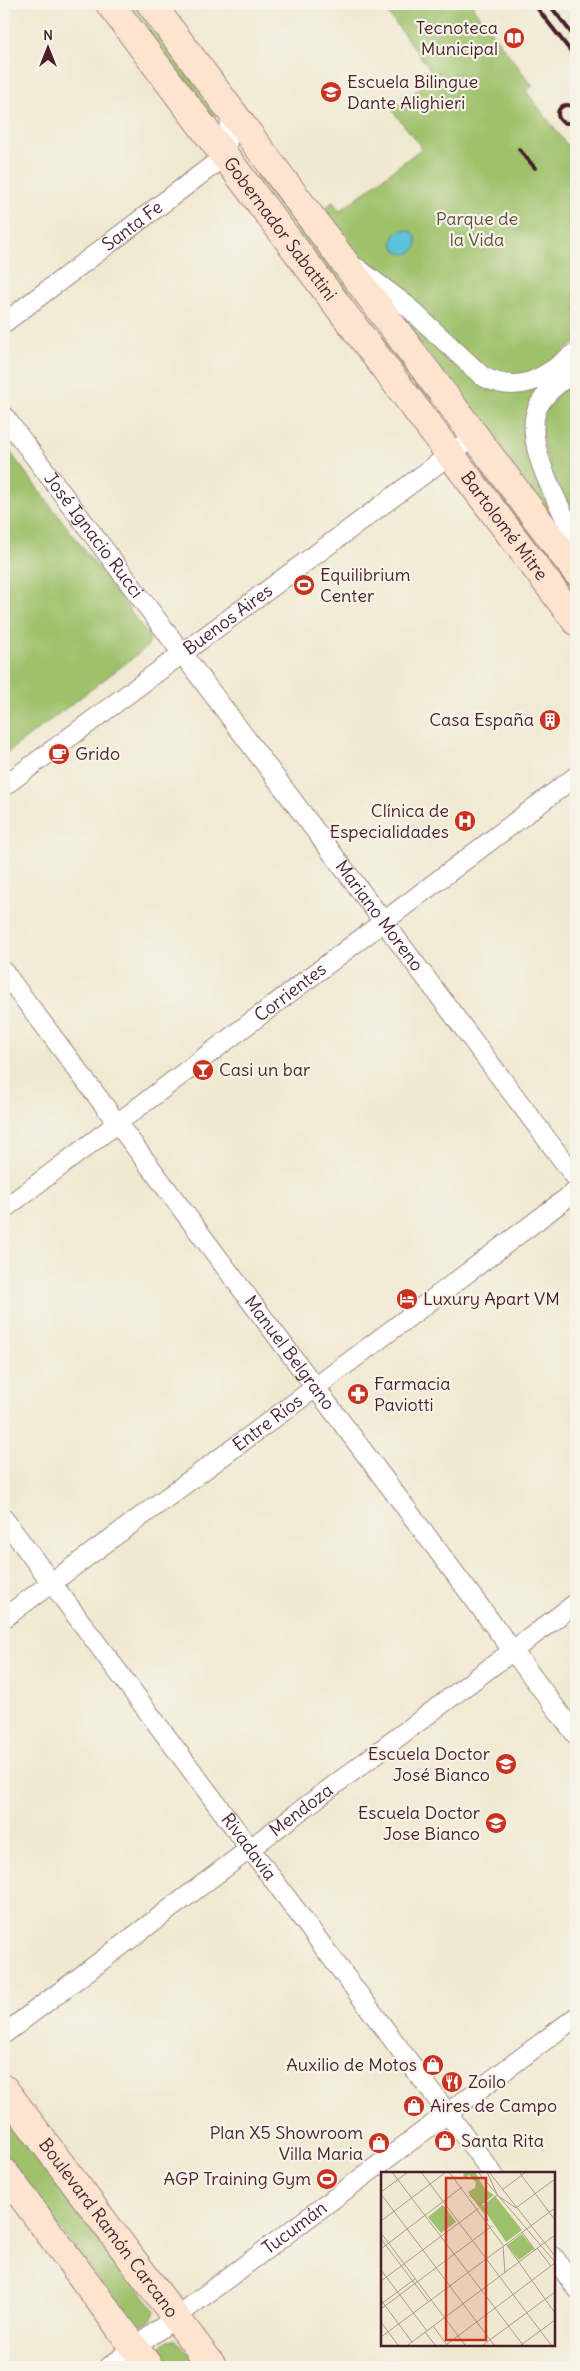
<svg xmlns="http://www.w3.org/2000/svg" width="580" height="2371" font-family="Delius,sans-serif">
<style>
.green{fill:#9ec16b;stroke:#74704b}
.water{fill:#5dc3db;stroke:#547183}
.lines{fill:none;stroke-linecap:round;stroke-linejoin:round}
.street-casing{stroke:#9d847e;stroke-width:21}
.secondary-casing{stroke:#9d847e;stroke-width:30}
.street{stroke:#fff;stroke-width:19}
.secondary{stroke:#fde4d1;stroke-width:28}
.rail{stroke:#4a1f2b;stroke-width:4}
.labels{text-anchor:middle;stroke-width:4.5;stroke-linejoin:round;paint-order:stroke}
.poi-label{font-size:18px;fill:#4a1f2b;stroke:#f7f3e8;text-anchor:start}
.park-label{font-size:18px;fill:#63503e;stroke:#f7f3e8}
.street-label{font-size:18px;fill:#4a1f2b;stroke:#f7f3e8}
.inset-road{fill:none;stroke:#ae988f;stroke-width:1}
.view{fill:#c8321e;fill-opacity:0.15;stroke:#c8321e;stroke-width:2.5}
.inset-edge{fill:none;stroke:#4a1f2b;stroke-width:2.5}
</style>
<rect width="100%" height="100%" fill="#f7f3e8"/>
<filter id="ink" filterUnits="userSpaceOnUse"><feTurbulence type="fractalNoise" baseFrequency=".02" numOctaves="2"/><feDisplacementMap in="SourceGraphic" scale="10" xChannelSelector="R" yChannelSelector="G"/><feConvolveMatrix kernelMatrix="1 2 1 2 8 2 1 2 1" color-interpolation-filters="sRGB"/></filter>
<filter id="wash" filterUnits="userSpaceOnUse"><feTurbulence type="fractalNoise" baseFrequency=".0096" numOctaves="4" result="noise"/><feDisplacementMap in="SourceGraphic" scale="20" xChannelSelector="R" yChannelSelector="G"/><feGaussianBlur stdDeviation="1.12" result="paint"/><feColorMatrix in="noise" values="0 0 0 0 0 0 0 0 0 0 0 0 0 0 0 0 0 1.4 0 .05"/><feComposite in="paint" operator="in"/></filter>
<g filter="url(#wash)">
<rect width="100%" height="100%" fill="#f0e9d1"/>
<g class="green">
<path d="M124,4H140L217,114L210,117Z"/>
<path d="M381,4H473L474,6L473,8L533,86L526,91L576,157V342L539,370L520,378L489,373L357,259L321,211L333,202L340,211L422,148L392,110L435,76Z"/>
<path d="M261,172L444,418L440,420L256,176Z"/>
<path d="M386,298L456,360L540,386L542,389L526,425L527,448L568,539Z"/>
<path d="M576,380V523C563,494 536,448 543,417C546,401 565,389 576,380Z"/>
<path d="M4,444L147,633L150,641L146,648L4,755Z"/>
<path d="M485,469L490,470L576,585V606L480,473Z"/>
<path d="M4,2105L155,2311C152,2324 139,2330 129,2321L4,2155Z"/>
<path d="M175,2339L200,2367H164L159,2361L158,2349L168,2340Z"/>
</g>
<circle class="water" cx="405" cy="242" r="12"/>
</g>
<g filter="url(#ink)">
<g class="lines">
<g class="street-casing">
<g id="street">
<path d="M357,268L406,305L482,376C522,397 545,376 576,352"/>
<path id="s1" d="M4,323L225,156L232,112"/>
<path d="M576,370C562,381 546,391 538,407C521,442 561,507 576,540"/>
<path id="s2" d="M4,416L576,1178"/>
<path id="s3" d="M4,786L475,436"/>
<path id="s4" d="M4,972L576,1735"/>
<path id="s5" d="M4,1209L576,776"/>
<path id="s6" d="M4,1519L493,2174"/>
<path id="s7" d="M4,1618L316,1387L576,1191"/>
<path id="s8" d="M4,2034L576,1603"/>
<path d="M554,2257L576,2288"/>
<path id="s9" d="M109,2367L576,2017"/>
</g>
</g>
<g class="secondary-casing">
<g id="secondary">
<path id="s10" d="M110,4L576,621"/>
<path d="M151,4L576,571"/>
<path id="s11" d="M4,2089L213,2367"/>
<path d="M4,2172L149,2367"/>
</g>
</g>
<use href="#street" class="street"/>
<use href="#secondary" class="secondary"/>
<g class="rail">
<path d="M534,4L576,58"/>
<path d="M549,4L576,39"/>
<circle cx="567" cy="114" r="9"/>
<path d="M519,149L535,168"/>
</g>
</g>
</g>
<defs>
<g id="library-disc" transform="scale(1.125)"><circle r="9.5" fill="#c8321e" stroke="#f7f3e8"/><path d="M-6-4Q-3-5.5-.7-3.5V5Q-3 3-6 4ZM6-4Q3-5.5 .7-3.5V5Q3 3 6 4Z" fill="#fff"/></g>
<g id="school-disc" transform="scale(1.125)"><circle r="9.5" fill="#c8321e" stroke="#f7f3e8"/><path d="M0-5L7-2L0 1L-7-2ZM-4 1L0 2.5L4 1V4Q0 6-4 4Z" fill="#fff"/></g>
<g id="stadium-disc" transform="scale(1.125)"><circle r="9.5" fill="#c8321e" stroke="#f7f3e8"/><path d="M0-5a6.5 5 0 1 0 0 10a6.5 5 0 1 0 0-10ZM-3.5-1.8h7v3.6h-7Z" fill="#fff"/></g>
<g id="building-disc" transform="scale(1.125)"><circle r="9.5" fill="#c8321e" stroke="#f7f3e8"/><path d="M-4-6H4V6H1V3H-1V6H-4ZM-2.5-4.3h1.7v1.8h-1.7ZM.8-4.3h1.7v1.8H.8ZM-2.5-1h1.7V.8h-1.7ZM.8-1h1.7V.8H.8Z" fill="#fff"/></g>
<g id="cafe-disc" transform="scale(1.125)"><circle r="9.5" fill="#c8321e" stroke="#f7f3e8"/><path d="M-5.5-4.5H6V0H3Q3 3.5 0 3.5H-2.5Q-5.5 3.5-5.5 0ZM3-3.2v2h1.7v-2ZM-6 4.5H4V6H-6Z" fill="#fff"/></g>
<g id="hospital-disc" transform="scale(1.125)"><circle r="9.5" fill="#c8321e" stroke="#f7f3e8"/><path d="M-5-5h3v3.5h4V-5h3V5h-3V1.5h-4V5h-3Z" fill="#fff"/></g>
<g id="bar-disc" transform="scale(1.125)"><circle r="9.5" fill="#c8321e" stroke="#f7f3e8"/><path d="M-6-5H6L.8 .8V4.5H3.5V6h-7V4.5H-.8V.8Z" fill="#fff"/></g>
<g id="hotel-disc" transform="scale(1.125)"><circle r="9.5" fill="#c8321e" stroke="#f7f3e8"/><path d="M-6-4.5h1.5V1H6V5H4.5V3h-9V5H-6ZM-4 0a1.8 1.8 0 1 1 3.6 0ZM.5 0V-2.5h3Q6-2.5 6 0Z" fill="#fff"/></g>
<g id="pharmacy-disc" transform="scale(1.125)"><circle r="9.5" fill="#c8321e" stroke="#f7f3e8"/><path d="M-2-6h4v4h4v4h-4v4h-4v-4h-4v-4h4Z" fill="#fff"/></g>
<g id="shop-disc" transform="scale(1.125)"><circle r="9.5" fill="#c8321e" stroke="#f7f3e8"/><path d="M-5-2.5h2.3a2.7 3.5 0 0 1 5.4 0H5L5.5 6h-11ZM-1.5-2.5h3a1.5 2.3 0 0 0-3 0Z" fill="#fff"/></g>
<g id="restaurant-disc" transform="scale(1.125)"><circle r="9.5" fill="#c8321e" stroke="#f7f3e8"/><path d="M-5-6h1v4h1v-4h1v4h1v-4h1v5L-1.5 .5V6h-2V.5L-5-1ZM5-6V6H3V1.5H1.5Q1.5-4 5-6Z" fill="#fff"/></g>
</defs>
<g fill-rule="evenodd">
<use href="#library-disc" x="514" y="38"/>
<use href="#school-disc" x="331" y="92"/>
<use href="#stadium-disc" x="304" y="585"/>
<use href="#building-disc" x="550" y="720"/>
<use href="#cafe-disc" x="59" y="754"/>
<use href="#hospital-disc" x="465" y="821"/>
<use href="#bar-disc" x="203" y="1070"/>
<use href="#hotel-disc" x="407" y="1299"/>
<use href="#pharmacy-disc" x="358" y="1394"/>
<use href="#school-disc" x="506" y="1764"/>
<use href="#school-disc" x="496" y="1823"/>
<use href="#shop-disc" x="433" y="2065"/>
<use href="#restaurant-disc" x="452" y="2082"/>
<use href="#shop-disc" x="414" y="2106"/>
<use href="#shop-disc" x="445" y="2141"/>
<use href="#shop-disc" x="379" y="2143"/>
<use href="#stadium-disc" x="327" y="2179"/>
</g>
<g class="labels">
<g class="poi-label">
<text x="498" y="34" text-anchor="end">Tecnoteca<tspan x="498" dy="21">Municipal</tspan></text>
<text x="347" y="88">Escuela Bilingue<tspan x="347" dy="21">Dante Alighieri</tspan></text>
<text x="320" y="581">Equilibrium<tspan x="320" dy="21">Center</tspan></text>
<text x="534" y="726" text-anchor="end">Casa España</text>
<text x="75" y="760">Grido</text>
<text x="449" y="817" text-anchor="end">Clínica de<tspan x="449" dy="21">Especialidades</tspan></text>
<text x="219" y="1076">Casi un bar</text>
<text x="423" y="1305">Luxury Apart VM</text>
<text x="374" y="1390">Farmacia<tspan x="374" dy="21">Paviotti</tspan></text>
<text x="490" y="1760" text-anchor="end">Escuela Doctor<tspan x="490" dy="21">José Bianco</tspan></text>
<text x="480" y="1819" text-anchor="end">Escuela Doctor<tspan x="480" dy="21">Jose Bianco</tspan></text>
<text x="417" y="2071" text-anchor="end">Auxilio de Motos</text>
<text x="468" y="2088">Zoilo</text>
<text x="430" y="2112">Aires de Campo</text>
<text x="363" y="2139" text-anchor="end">Plan X5 Showroom<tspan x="363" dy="21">Villa Maria</tspan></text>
<text x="461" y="2147">Santa Rita</text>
<text x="311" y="2185" text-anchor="end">AGP Training Gym</text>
</g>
<g class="park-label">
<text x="477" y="225">Parque de<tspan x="477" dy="21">la Vida</tspan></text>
</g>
<g class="street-label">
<text dy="6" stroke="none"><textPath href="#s1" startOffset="161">Santa Fe</textPath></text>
<text dy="6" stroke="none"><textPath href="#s10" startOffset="282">Gobernador Sabattini</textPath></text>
<text dy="6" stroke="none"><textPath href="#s10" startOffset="654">Bartolomé Mitre</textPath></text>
<text dy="6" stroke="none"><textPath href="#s2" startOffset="149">José Ignacio Rucci</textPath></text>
<text dy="6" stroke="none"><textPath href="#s3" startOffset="279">Buenos Aires</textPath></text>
<text dy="6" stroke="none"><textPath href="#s2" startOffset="625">Mariano Moreno</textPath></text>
<text dy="6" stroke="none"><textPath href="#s5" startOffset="359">Corrientes</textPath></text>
<text dy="6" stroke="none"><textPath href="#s4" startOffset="476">Manuel Belgrano</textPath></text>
<text dy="6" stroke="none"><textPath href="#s7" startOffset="328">Entre Ríos</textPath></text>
<text dy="6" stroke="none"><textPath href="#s8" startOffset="372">Mendoza</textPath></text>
<text dy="6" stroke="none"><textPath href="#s6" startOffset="409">Rivadavia</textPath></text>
<text dy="6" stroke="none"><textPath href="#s11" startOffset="174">Boulevard Ramón Carcano</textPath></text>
<text dy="6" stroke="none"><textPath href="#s9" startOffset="232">Tucumán</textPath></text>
</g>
</g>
<g transform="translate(381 2172)">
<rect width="174" height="174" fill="#f0e9d1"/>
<path d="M82,0H94L104,17L113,23L101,32L104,43L87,20L94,16L95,11L88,3L83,7ZM114,24L141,58L125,70L102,36ZM62,33L75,50L60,61L47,45ZM141,62L153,77L138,88L126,73Z" fill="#9ec16b"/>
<path class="inset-road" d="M11,0L142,173M40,0L170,173M68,0L122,73M97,0L174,90M106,0L116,22M108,0L174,84M138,0L174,48M121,18L145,0M0,20L27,0M0,22L113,173M88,23L99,32L104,30M0,49L65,0M107,49L102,34L116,23L135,36L174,7M141,60L154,78M0,61L84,173M0,67L47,129M125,72L174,141M122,74L124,101M156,76L170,94M0,77L81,15M0,98L46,159M0,109L98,36M36,110L111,54M0,128L31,170M0,132L34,107M0,137L36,110M0,150L17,173M52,154L66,173M44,160L54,173M0,165L174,36M27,173L174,63M65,173L174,91M102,173L174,120M140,173L174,148"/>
<path class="view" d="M65,6H105V168H65Z"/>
<rect width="174" height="174" class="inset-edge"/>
</g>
<rect width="580" height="2371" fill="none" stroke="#f7f3e8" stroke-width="20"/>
<g transform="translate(48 48)" stroke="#f7f3e8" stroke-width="4" paint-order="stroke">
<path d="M0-4L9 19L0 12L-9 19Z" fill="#4a1f2b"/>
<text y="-8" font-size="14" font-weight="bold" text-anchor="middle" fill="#4a1f2b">N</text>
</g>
</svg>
